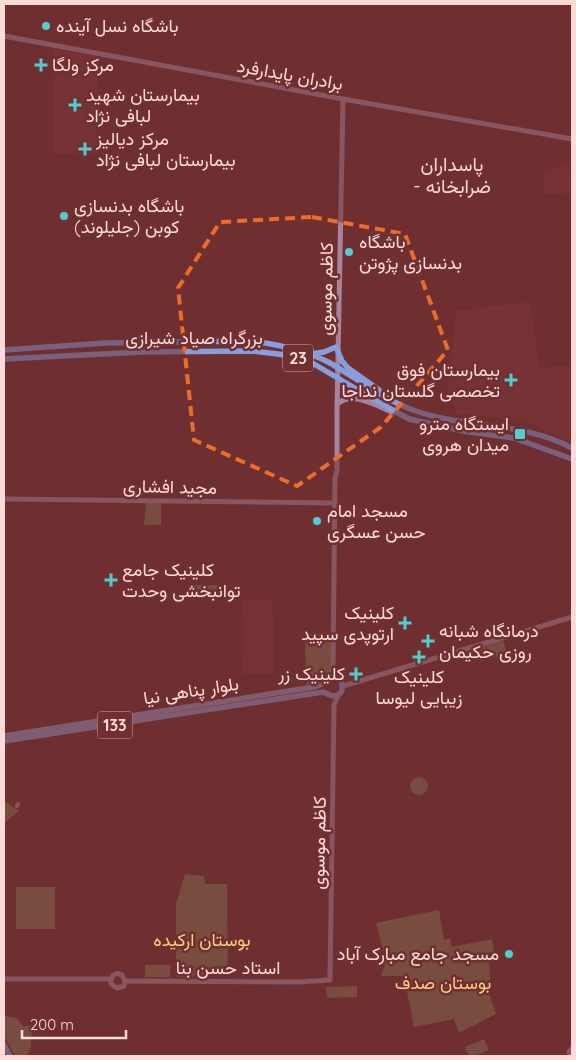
<svg xmlns="http://www.w3.org/2000/svg" width="576" height="1060" font-family="Quicksand,Vazirmatn,sans-serif">
<style>
.built{fill:#7f3739}
.green{fill:#837050}
.lines{fill:none;stroke-linecap:round;stroke-linejoin:round}
.tertiary{stroke:#bb7474;stroke-width:4.5}
.secondary{stroke:#a7849b;stroke-width:5}
.primary{stroke:#9393c2;stroke-width:5.5}
.trunk{stroke:#869edc;stroke-width:5.5}
.marked{fill:none;stroke:#eb6c2b;stroke-width:4;stroke-dasharray:10 6;stroke-linejoin:round}
.poi-dot{fill:#51ccd3;stroke:#703032;stroke-width:2}
.labels{text-anchor:middle;stroke-width:5;stroke-linejoin:round;paint-order:stroke}
.shield{fill:#703032;stroke:#d2a8a8;stroke-width:1}
.shield-label{font-size:16px;font-weight:bold;fill:#fcdbda}
.poi-label{font-size:18px;fill:#fcdbda;stroke:#703032;text-anchor:start}
.street-label{font-size:18px;fill:#fcdbda;stroke:#703032}
.park-label{font-size:18px;fill:#fdce7e;stroke:#703032}
.neighbourhood-label{font-size:19px;fill:#f7d7d6;stroke:#703032}
</style>
<rect width="100%" height="100%" fill="#703032"/>
<g class="built">
<path d="M53,49L98,56L95,155L53,154Z"/>
<path d="M570,163L572,193L544,194V171Z"/>
<path d="M530,302L539,368L572,365V444L525,420L456,413L448,392L456,311Z"/>
<rect x="342" y="508" width="24" height="10"/>
<path d="M242,600L272,601L274,631L273,673L242,675L244,631Z"/>
</g>
<g class="green">
<path d="M146,503H161V525H144Z"/>
<path d="M191,585H217V591L205,593L191,599Z"/>
<path d="M305,634H332L330,670L322,683L306,685Z"/>
<path d="M503,640L507,653L481,662L477,649Z"/>
<circle cx="419" cy="786" r="9"/>
<path d="M4,801L19,811L4,823Z"/>
<path d="M185,874L204,876L205,884H227L228,976L176,977V904Z"/>
<rect x="16" y="887" width="39" height="42"/>
<path d="M439,910L444,940L450,938L452,947L492,939L494,951L488,953L490,977L489,994L496,1014L459,1033L454,1019L414,1027L404,976H381L386,962L376,923Z"/>
<rect x="145" y="965" width="25" height="12"/>
<path d="M357,986V997L327,998L326,987Z"/>
<path d="M4,1016L16,1018L23,1026H32L31,1046L27,1056H15L4,1036Z"/>
<path d="M484,1039L489,1050L473,1056H469L465,1047Z"/>
</g>
<g class="lines">
<path class="tertiary" d="M17,806L18,804"/>
<g class="secondary">
<path d="M4,36L343,99L572,139"/>
<path d="M337,404C353,390 378,407 394,413"/>
<path d="M335,479L337,471V409L343,99"/>
<path d="M4,499L335,503"/>
<path d="M331,676L333,667L335,477"/>
<path d="M343,686L572,617"/>
<path d="M4,979H111"/>
<path d="M111,979V984L117,988L124,986L125,981"/>
<path d="M111,979C113,974 117,972 122,975L125,981"/>
<path d="M125,981L299,982L330,980L334,705L339,694"/>
<path d="M571,1056L569,1052L572,1048"/>
</g>
<path class="primary" d="M4,736L314,687C327,684 326,677 334,675C343,678 347,695 334,696C330,696 327,693 323,692L4,741"/>
<g class="trunk">
<path d="M4,350L105,343L250,341C277,344 306,350 330,363C358,379 383,399 413,410C465,429 522,421 572,448"/>
<path d="M311,354L324,352L336,347L342,361L348,368L379,390"/>
<path d="M4,359L142,352L251,351L278,354L300,358L314,364L380,403L409,419L463,431L514,438L572,459"/>
<path d="M4,1045L10,1056"/>
</g>
</g>
<path d="M0 0H576V1060H0ZM312,217L405,234L448,350L381,427L297,486L194,440L178,288L220,222Z" fill="#703032" fill-opacity=".55" fill-rule="evenodd"/>
<path class="marked" d="M312,217L405,234L448,350L381,427L297,486L194,440L178,288L220,222Z"/>
<g class="poi-dot">
<circle cx="46" cy="26" r="5"/>
<path d="M38.5 57.5h5v5h5v5h-5v5h-5v-5h-5v-5h5z"/>
<path d="M72.5 97.5h5v5h5v5h-5v5h-5v-5h-5v-5h5z"/>
<path d="M82.5 141.5h5v5h5v5h-5v5h-5v-5h-5v-5h5z"/>
<circle cx="64" cy="216" r="5"/>
<circle cx="349" cy="252" r="5"/>
<path d="M508.5 372.5h5v5h5v5h-5v5h-5v-5h-5v-5h5z"/>
<rect x="514" y="428" width="12" height="12" rx="2.5"/>
<circle cx="317" cy="521" r="5"/>
<path d="M108.5 572.5h5v5h5v5h-5v5h-5v-5h-5v-5h5z"/>
<path d="M402.5 615.5h5v5h5v5h-5v5h-5v-5h-5v-5h5z"/>
<path d="M425.5 633.5h5v5h5v5h-5v5h-5v-5h-5v-5h5z"/>
<path d="M416.5 649.5h5v5h5v5h-5v5h-5v-5h-5v-5h5z"/>
<path d="M353.5 666.5h5v5h5v5h-5v5h-5v-5h-5v-5h5z"/>
<circle cx="509" cy="954" r="5"/>
</g>
<g class="labels">
<g class="shield">
<rect x="283" y="344.5" width="30" height="27" rx="4"/>
<rect x="97.5" y="711.5" width="35" height="27" rx="4"/>
</g>
<g class="shield-label">
<text x="298" y="364">23</text>
<text x="115" y="731">133</text>
</g>
<g class="poi-label">
<text x="56" y="32">باشگاه نسل آینده</text>
<text x="52" y="71">مرکز ولگا</text>
<text x="86" y="101">بیمارستان شهید<tspan x="86" dy="21">لبافی نژاد</tspan></text>
<text x="96" y="145">مرکز دیالیز<tspan x="96" dy="21">بیمارستان لبافی نژاد</tspan></text>
<text x="74" y="212">باشگاه بدنسازی<tspan x="74" dy="21">کوبن (جلیلوند)</tspan></text>
<text x="359" y="248">باشگاه<tspan x="359" dy="21">بدنسازی پژوتن</tspan></text>
<text x="500" y="376" text-anchor="end">بیمارستان فوق<tspan x="500" dy="21">تخصصی گلستان نداجا</tspan></text>
<text x="509" y="430" text-anchor="end">ایستگاه مترو<tspan x="509" dy="21">میدان هروی</tspan></text>
<text x="327" y="517">مسجد امام<tspan x="327" dy="21">حسن عسگری</tspan></text>
<text x="122" y="576">کلینیک جامع<tspan x="122" dy="21">توانبخشی وحدت</tspan></text>
<text x="394" y="619" text-anchor="end">کلینیک<tspan x="394" dy="21">ارتوپدی سپید</tspan></text>
<text x="439" y="637">درمانگاه شبانه<tspan x="439" dy="21">روزی حکیمان</tspan></text>
<text x="345" y="680" text-anchor="end">کلینیک زر</text>
<text x="419" y="683" text-anchor="middle">کلینیک<tspan x="419" dy="21">زیبایی لیوسا</tspan></text>
<text x="499" y="960" text-anchor="end">مسجد جامع مبارک آباد</text>
</g>
<g class="street-label">
<text transform="translate(290 75) rotate(10)" y="6">برادران پایدارفرد</text>
<text transform="translate(326 289) rotate(-89)" y="6">کاظم موسوی</text>
<text x="194" y="344">بزرگراه صیاد شیرازی</text>
<text transform="translate(170 487) rotate(1)" y="6">مجید افشاری</text>
<text transform="translate(191 691) rotate(-9)" y="6">بلوار پناهی نیا</text>
<text transform="translate(319 843) rotate(-89)" y="6">کاظم موسوی</text>
<text x="228" y="974">استاد حسن بنا</text>
</g>
<g class="park-label">
<text x="202" y="946">بوستان ارکیده</text>
<text x="443" y="989">بوستان صدف</text>
</g>
<g class="neighbourhood-label">
<text x="452" y="171">پاسداران<tspan x="452" dy="22">- ضرابخانه</tspan></text>
</g>
</g>
<rect width="576" height="1060" fill="none" stroke="#fcdbda" stroke-width="10"/>
<path d="M22 1030v8h104v-8" fill="none" stroke="#fcdbda" stroke-width="2.5"/>
<text x="30" y="1030" font-size="15" fill="#fcdbda" stroke="#703032" stroke-width="4" paint-order="stroke">200 m</text>
</svg>
